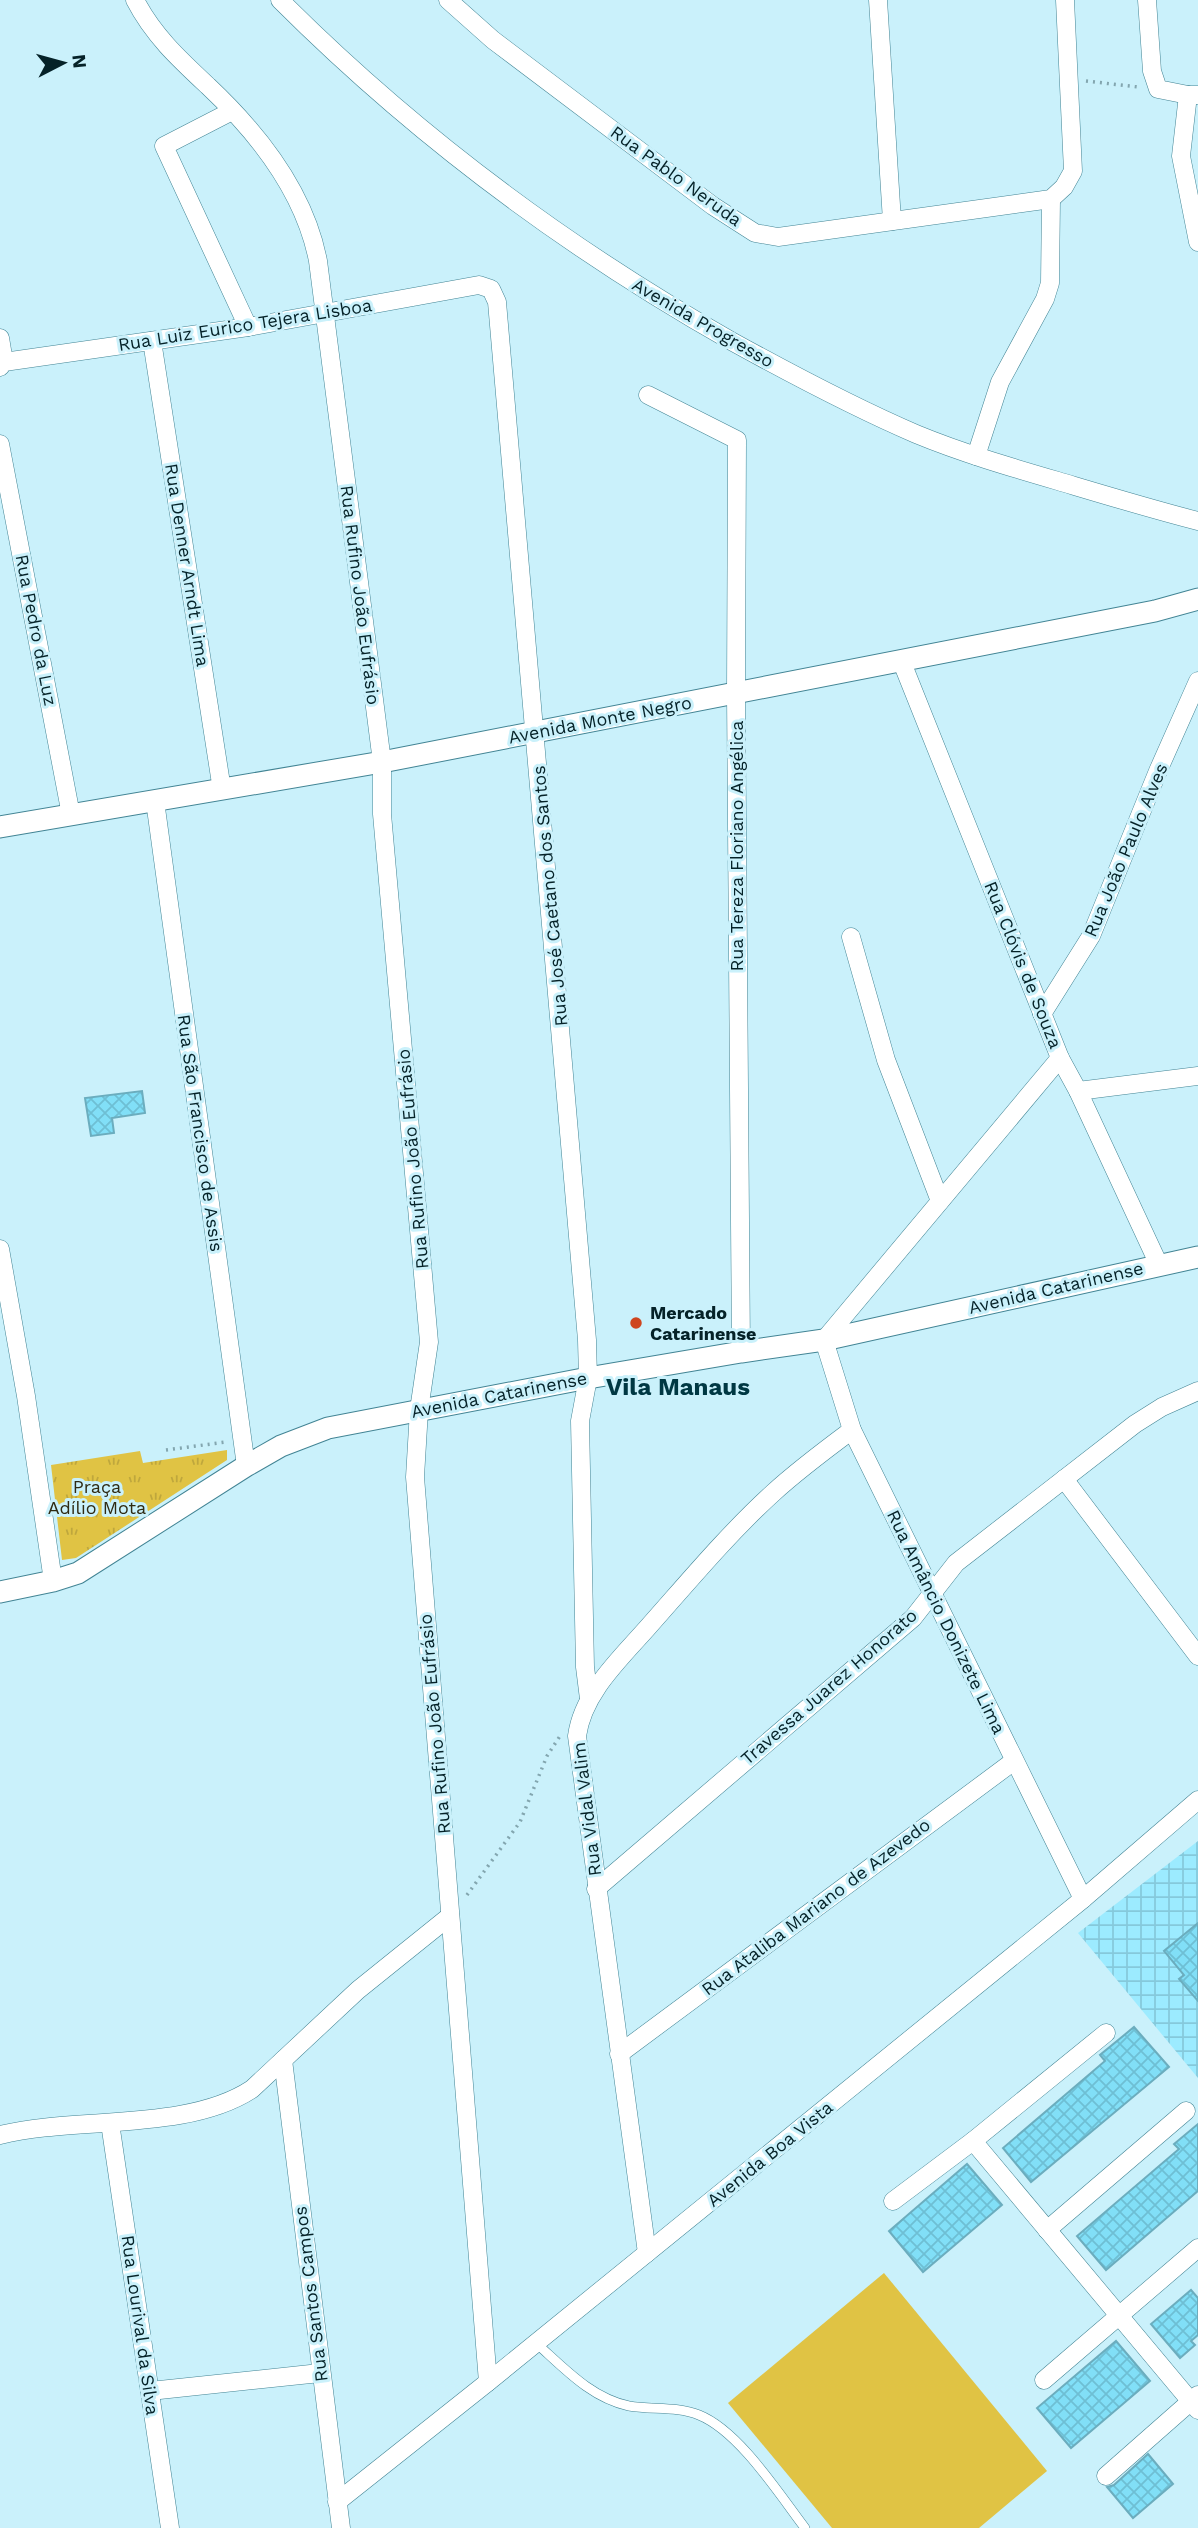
<svg xmlns="http://www.w3.org/2000/svg" width="1198" height="2528" font-family="'Work Sans',sans-serif">
<style>
.industrial{fill:url(#industrial-grid)}
.grass{fill:#e0c344}
.park{fill:url(#park-tufts)}
.building{fill:url(#building-cross-hatch);stroke:#6badbe;stroke-width:2}
.lines{fill:none;stroke-linecap:round;stroke-linejoin:round}
.service-casing{stroke:#428494;stroke-width:10}
.minor-casing{stroke:#428494;stroke-width:19}
.tertiary-casing{stroke:#428494;stroke-width:23}
.path{stroke:#83a6af;stroke-width:3.5;stroke-dasharray:2 5;stroke-linecap:butt}
.service{stroke:#fff;stroke-width:9}
.minor{stroke:#fff;stroke-width:18}
.tertiary{stroke:#fff;stroke-width:21}
.poi-dot{fill:#ce451e;stroke:#caf1fb;stroke-width:2.5}
.labels{text-anchor:middle;stroke-width:6;stroke-linejoin:round;paint-order:stroke}
.street-label{font-size:18px;fill:#052228;stroke:#caf1fb}
.poi-label{font-size:18px;font-weight:bold;fill:#052228;stroke:#caf1fb;text-anchor:start}
.park-label{font-size:18px;fill:#2f2a13;stroke:#caf1fb}
.district-label{font-size:24px;font-weight:bold;fill:#003843;stroke:#caf1fb}
</style>
<defs>
<pattern id="industrial-grid" width="8" height="8" patternUnits="userSpaceOnUse" patternTransform="scale(1.75)"><rect width="8" height="8" fill="#9cebff"/><path d="M0 4h8M4 0v8" fill="none" stroke="#85c9db"/></pattern>
<pattern id="park-tufts" width="24" height="20" patternUnits="userSpaceOnUse" patternTransform="scale(1.75)"><rect width="24" height="20" fill="#e0c344"/><path d="M3 7l-1-3M5 7V3M7 7l1-3M15 17l-1-3M17 17v-4M19 17l1-3" fill="none" stroke="#bfa73c"/></pattern>
<pattern id="building-cross-hatch" width="8" height="8" patternUnits="userSpaceOnUse" patternTransform="scale(1.75)"><rect width="8" height="8" fill="#81dff7"/><path d="M0 0l8 8M0 8l8-8" fill="none" stroke="#6ebfd4"/></pattern>
</defs>
<rect width="100%" height="100%" fill="#caf1fb"/>
<path class="industrial" d="M1198,1841V2078L1078,1933Z"/>
<path class="grass" d="M884,2273L1047,2471L979,2528H832L728,2403Z"/>
<path class="park" d="M227,1450V1460L76,1558L62,1560L51,1465L140,1451L143,1463Z"/>
<g class="building">
<path d="M142,1091L145,1113L112,1118L114,1133L91,1136L85,1098Z"/>
<path d="M1198,1923V2001L1179,1979L1184,1975L1164,1951Z"/>
<path d="M1134,2027L1169,2067L1031,2182L1003,2148L1105,2061L1100,2055Z"/>
<path d="M1198,2124V2191L1106,2270L1077,2236L1179,2149L1174,2144Z"/>
<path d="M967,2164L1002,2205L923,2272L889,2231Z"/>
<path d="M1191,2290L1198,2298V2335L1191,2341L1195,2345L1180,2358L1151,2324Z"/>
<path d="M1116,2341L1150,2381L1071,2448L1037,2408Z"/>
<path d="M1148,2454L1173,2484L1133,2518L1107,2487L1114,2485Z"/>
</g>
<g class="lines">
<g class="service-casing">
<path id="service" d="M536,2343C564,2368 591,2398 629,2406C652,2410 677,2406 699,2415C739,2431 779,2494 805,2528"/>
</g>
<g class="minor-casing">
<g id="minor">
<path d="M135,0C153,35 179,59 208,86C258,133 305,193 318,261L382,762V814L429,1342L419,1410L415,1477L488,2382"/>
<path d="M280,0C416,136 565,247 733,342C793,375 853,407 916,434C962,453 1010,467 1058,481C1105,495 1151,509 1198,521"/>
<path d="M448,0L493,40L713,206L755,233L778,237L1051,199L1064,187L1073,171L1065,0"/>
<path d="M878,0L892,221"/>
<path d="M1147,0L1152,71L1158,89L1188,95H1198"/>
<path d="M1188,95L1181,156L1198,242"/>
<path d="M232,111L164,146L248,327"/>
<path d="M0,338L4,362"/>
<path d="M152,341L222,790"/>
<path d="M0,367L4,362L248,327L479,285L491,289L497,302L587,1340L588,1378L580,1421L585,1667L589,1699"/>
<path d="M648,395L737,440L736,694L741,1352"/>
<path d="M0,444L71,815"/>
<path d="M976,456L1000,382L1045,299L1050,283L1051,199"/>
<path d="M901,660L1060,1058L1078,1091L1159,1265"/>
<path d="M155,801L246,1466"/>
<path d="M851,937L886,1060L940,1201"/>
<path d="M1042,1014L1091,936L1158,771L1198,681"/>
<path d="M1060,1058L824,1340L852,1430L1083,1899"/>
<path d="M1078,1091L1198,1076"/>
<path d="M0,1249L26,1396L53,1581"/>
<path d="M1064,1479L1198,1656"/>
<path d="M596,1889L913,1618L956,1563L1135,1424L1162,1407L1198,1391"/>
<path d="M619,2054L1014,1761"/>
<path d="M283,2060L341,2528"/>
<path d="M110,2123L170,2528"/>
<path d="M0,2135C76,2116 187,2132 252,2089L358,1990L450,1916"/>
<path d="M973,2141L1198,2410"/>
<path d="M893,2201L973,2141L1106,2033"/>
<path d="M1047,2230L1186,2111"/>
<path d="M647,2253L577,1736C583,1692 621,1658 649,1626C689,1581 728,1534 773,1493C798,1470 825,1450 852,1430"/>
<path d="M1044,2380L1198,2248"/>
<path d="M150,2391L320,2373"/>
<path d="M1106,2476L1198,2395"/>
<path d="M337,2502L488,2382L1083,1899L1198,1800"/>
</g>
</g>
<g class="tertiary-casing">
<g id="tertiary">
<path d="M0,827L382,762L1155,611L1198,599"/>
<path d="M0,1592L53,1581L78,1573L246,1466L281,1446L328,1428L588,1378L741,1352L824,1340L1198,1257"/>
</g>
</g>
<g class="path">
<path d="M1086,81L1138,87"/>
<path d="M166,1450L226,1442"/>
<path d="M467,1895L520,1822L547,1756L560,1736"/>
</g>
<use href="#service" class="service"/>
<use href="#minor" class="minor"/>
<use href="#tertiary" class="tertiary"/>
</g>
<circle class="poi-dot" cx="636" cy="1323" r="7"/>
<g class="labels">
<g class="street-label">
<text transform="translate(676 176) rotate(36)" y="6">Rua Pablo Neruda</text>
<text transform="translate(703 323) rotate(30)" y="6">Avenida Progresso</text>
<text transform="translate(245 325) rotate(-9)" y="6">Rua Luiz Eurico Tejera Lisboa</text>
<text transform="translate(187 565) rotate(81)" y="6">Rua Denner Arndt Lima</text>
<text transform="translate(360 595) rotate(83)" y="6">Rua Rufino João Eufrásio</text>
<text transform="translate(36 630) rotate(79)" y="6">Rua Pedro da Luz</text>
<text transform="translate(600 720) rotate(-11)" y="6">Avenida Monte Negro</text>
<text transform="translate(737 846) rotate(-90)" y="6">Rua Tereza Floriano Angélica</text>
<text transform="translate(1126 850) rotate(-67)" y="6">Rua João Paulo Alves</text>
<text transform="translate(550 896) rotate(-95)" y="6">Rua José Caetano dos Santos</text>
<text transform="translate(1023 965) rotate(68)" y="6">Rua Clóvis de Souza</text>
<text transform="translate(200 1133) rotate(82)" y="6">Rua São Francisco de Assis</text>
<text transform="translate(413 1159) rotate(-95)" y="6">Rua Rufino João Eufrásio</text>
<text transform="translate(1056 1288) rotate(-13)" y="6">Avenida Catarinense</text>
<text transform="translate(499 1395) rotate(-11)" y="6">Avenida Catarinense</text>
<text transform="translate(946 1622) rotate(64)" y="6">Rua Amâncio Donizete Lima</text>
<text transform="translate(829 1687) rotate(-41)" y="6">Travessa Juarez Honorato</text>
<text transform="translate(435 1724) rotate(-95)" y="6">Rua Rufino João Eufrásio</text>
<text transform="translate(587 1809) rotate(-97)" y="6">Rua Vidal Valim</text>
<text transform="translate(816 1907) rotate(-37)" y="6">Rua Ataliba Mariano de Azevedo</text>
<text transform="translate(770 2154) rotate(-39)" y="6">Avenida Boa Vista</text>
<text transform="translate(311 2294) rotate(-97)" y="6">Rua Santos Campos</text>
<text transform="translate(140 2325) rotate(82)" y="6">Rua Lourival da Silva</text>
</g>
<g class="poi-label">
<text x="650" y="1319">Mercado<tspan x="650" dy="21">Catarinense</tspan></text>
</g>
<g class="park-label">
<text x="97" y="1493">Praça<tspan x="97" dy="21">Adílio Mota</tspan></text>
</g>
<g class="district-label">
<text x="678" y="1395">Vila Manaus</text>
</g>
</g>
<g transform="translate(63 63) rotate(84)" stroke="#caf1fb" stroke-width="5" paint-order="stroke">
<path d="M0-5L12 26L0 18L-12 26Z" fill="#052228"/>
<text y="-10" font-size="19" font-weight="bold" text-anchor="middle" fill="#052228">N</text>
</g>
</svg>
